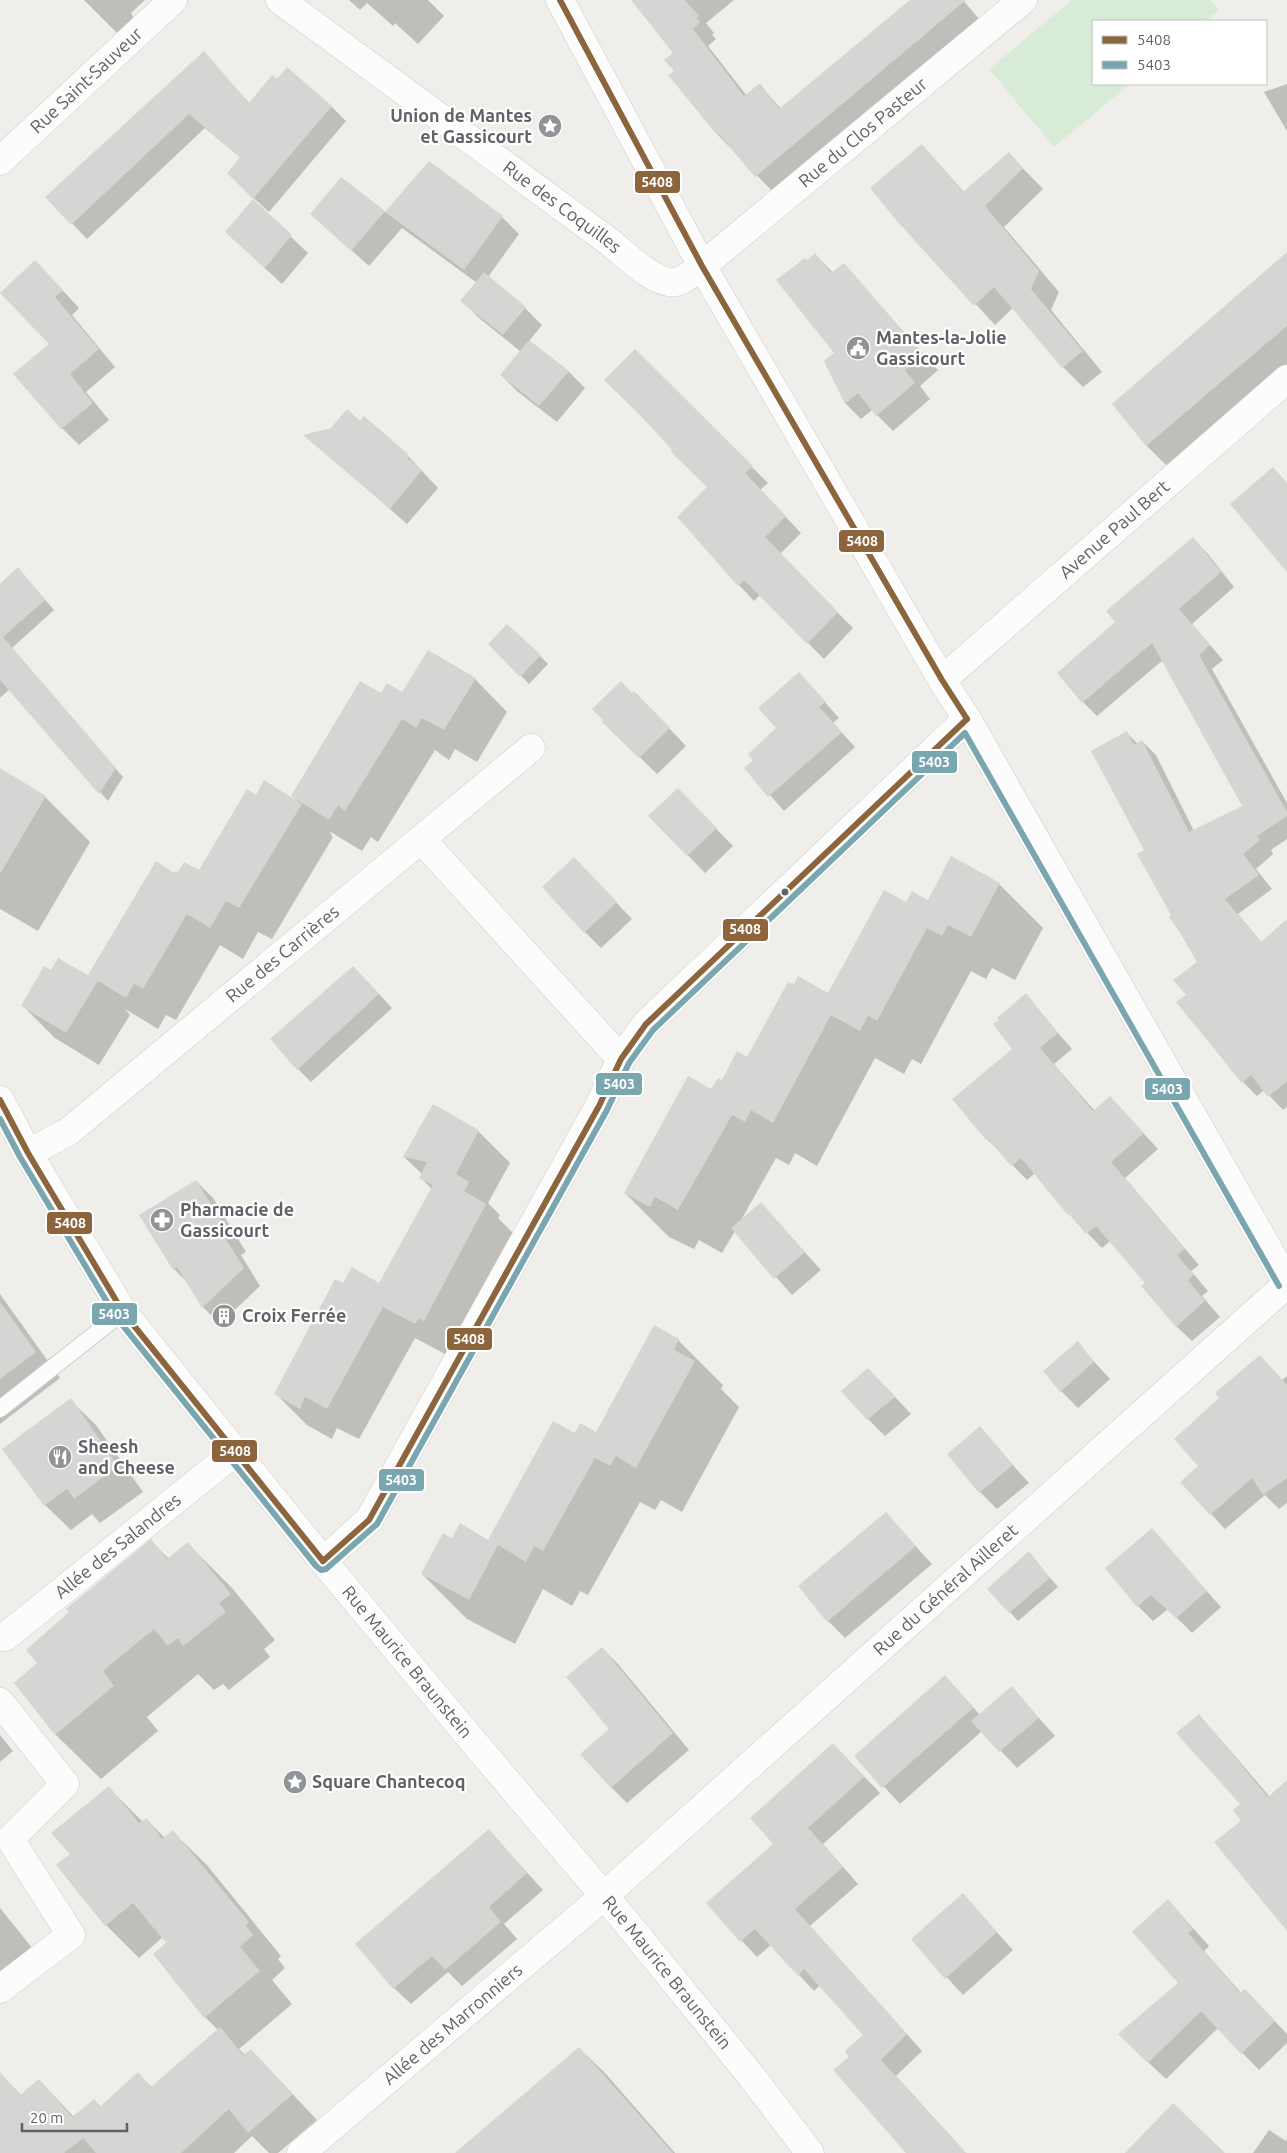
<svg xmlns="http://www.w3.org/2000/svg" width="1287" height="2153" font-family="Ubuntu,sans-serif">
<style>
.green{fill:#d8ebd6}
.shadow{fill:#0003}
.building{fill:#d6d5d3}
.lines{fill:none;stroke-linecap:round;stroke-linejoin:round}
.service-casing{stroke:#cbcccc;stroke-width:18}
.minor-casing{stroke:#cbcccc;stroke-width:29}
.service{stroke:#fdfcfc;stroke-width:16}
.minor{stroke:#fdfcfc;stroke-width:28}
.bus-1-casing{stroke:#fff;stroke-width:10}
.bus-2-casing{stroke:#fff;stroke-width:10}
.bus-1{stroke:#8d653d;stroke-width:6}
.bus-2{stroke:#79a6af;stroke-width:6}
.bus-dot{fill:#5f6368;stroke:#fff;stroke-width:2}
.labels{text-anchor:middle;stroke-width:4.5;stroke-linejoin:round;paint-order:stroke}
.street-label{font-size:18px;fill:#5f6368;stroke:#fff}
.poi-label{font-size:18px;font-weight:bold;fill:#5f6368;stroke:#fff;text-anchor:start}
.line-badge{stroke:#fff;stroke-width:2}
.badge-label{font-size:14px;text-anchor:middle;font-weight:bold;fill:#fff}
</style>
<rect width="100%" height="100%" fill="#efeeea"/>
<path class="green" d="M1072,0H1210L1219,10L1205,21H1093V84H1130L1054,147L989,69Z"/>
<g class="shadow">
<path d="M84,0H145L131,13L134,18L117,33Z"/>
<path d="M349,0H428L444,16L418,44L395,23L393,26L367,3L360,10Z"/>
<path d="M632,0H734L706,23L714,33L712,35L716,39L708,46L747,96L760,85L781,109L912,0H963L979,19L773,192L718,135L675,71V53Z"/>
<path d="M204,53L250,104L332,107L346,121L269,212L243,188L241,158L205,128L87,239L47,197Z"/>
<path d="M1287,84V131L1264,92Z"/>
<path d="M922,145L964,192L1009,154L1043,189L1004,227L1059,292L1051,310L1102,372L1083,387L1063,367L1013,308L995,325L898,220Z"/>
<path d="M429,162L502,217L519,234L488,277L525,308L542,325L529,341L568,371L585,388L557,422L518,392L501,375L521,352L479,318L462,301L477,283L402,228L369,266L311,214L341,179L386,213Z"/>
<path d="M253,201L308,253L282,284L226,232Z"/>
<path d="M815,254L833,273L843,265L938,370L920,386L930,399L893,431L872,410L861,419L846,404L826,361L835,353L807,262Z"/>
<path d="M1287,254V385L1179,478L1147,446L1114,404Z"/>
<path d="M52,279L79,308L72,315L115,367L86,392L109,420L79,445L62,428L50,344Z"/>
<path d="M635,351L768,483L760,490L801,533L780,554L853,628L824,659L760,595L754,601L739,585L709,487Z"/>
<path d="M360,422L408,456L438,488L407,524L306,435Z"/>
<path d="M1193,539L1207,553L1234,587L1192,624L1223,660L1212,669L1287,803V839L1271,850L1273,854L1256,869L1272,889L1238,914L1262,943L1287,955V1107L1283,1110L1264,1090L1257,1096L1243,1082L1178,1003L1188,995L1198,962L1172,915L1146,850L1127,733L1138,744L1142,741L1156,755L1194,831L1244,806L1163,660L1097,716L1083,702L1117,622Z"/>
<path d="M18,569L54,610L12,648L123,777L108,801L13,694L22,678L0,698V586Z"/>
<path d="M490,644L540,656L548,664L529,684Z"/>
<path d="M475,679L507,712L477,762L455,749L449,760L435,750L378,842L371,837L362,851L329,831L333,837L272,939L258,932L243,959L220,945L176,1020L166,1015L158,1029L125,1009L130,1015L99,1065L55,1038L22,1005L52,972L94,980L89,975L174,874L199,872L256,796L297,801L292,796L381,695L403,694Z"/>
<path d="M813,689L839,718L833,723L855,747L784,811L746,768L754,761L778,728Z"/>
<path d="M632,694L651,709L686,746L657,774L604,722Z"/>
<path d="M0,770L45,797L90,842L38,931L0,909Z"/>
<path d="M678,790L733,846L705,873L650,816Z"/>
<path d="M590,875L632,919L601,948L585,932Z"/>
<path d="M999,884L1043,928L1015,980L992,968L986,979L971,971L921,1064L912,1059L904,1074L875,1058L817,1166L795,1153L789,1165L776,1158L740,1222L761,1204L821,1270L792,1295L735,1231L722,1253L699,1240L694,1249L669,1237L625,1193L711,1091L748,1059L829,995L907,904L928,902Z"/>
<path d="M367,981L392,1008L311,1082L298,1069Z"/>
<path d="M1025,995L1072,1049L1054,1064L1078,1092L1095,1111L1125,1113L1158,1149L1125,1178L1199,1265L1191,1271L1208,1291L1202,1296L1220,1317L1192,1341L1176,1326L1147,1283L1110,1241L1102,1248L1069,1214L1035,1173L1027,1180L987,1139L954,1099L1014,1049Z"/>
<path d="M433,1106L478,1131L510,1163L488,1203L500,1215L498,1218L517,1237L447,1355L415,1338L359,1439L337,1428L332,1439L307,1425L275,1393L343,1285L380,1284L432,1189L420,1177L422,1174L404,1157Z"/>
<path d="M196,1181L213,1198L246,1252L241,1255L260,1286L220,1324L203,1307L191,1286L174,1269Z"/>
<path d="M0,1294L60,1378L0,1424Z"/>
<path d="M678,1340L723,1385L721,1389L739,1407L682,1512L661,1500L655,1510L640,1502L588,1595L580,1591L572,1606L543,1589L515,1644L467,1619L422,1574L452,1539L493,1544L575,1435L596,1433Z"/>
<path d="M1077,1343L1110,1379L1078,1408L1061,1391Z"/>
<path d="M1287,1376V1503L1279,1509L1265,1495L1225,1529L1211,1514L1200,1466L1221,1398L1282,1380Z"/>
<path d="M885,1386L911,1414L885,1436L868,1419Z"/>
<path d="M70,1400L96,1425L143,1492L100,1523L92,1514L71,1530L45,1505L4,1449Z"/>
<path d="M980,1428L1029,1483L997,1509L980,1492Z"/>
<path d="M886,1514L932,1564L845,1638L828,1621Z"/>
<path d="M1152,1530L1221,1607L1192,1633L1168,1609L1153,1621L1138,1606Z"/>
<path d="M151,1541L169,1559L187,1543L232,1588L275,1640L264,1649L270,1657L229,1690L223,1684L214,1690L198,1674L147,1717L158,1731L101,1779L56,1735L15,1683L38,1663Z"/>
<path d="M1029,1553L1058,1587L1018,1621L989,1589Z"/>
<path d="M602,1648L618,1664L689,1750L627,1803L611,1787V1729Z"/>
<path d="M945,1676L980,1715L1012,1688L1055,1736L1017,1768L982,1731L900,1804L856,1756Z"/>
<path d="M1198,1716L1215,1733L1270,1797L1287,1782V1927L1243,1821L1241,1805Z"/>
<path d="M0,1735L13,1751L0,1762Z"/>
<path d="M833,1744L880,1793L823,1844L858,1884L810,1926L922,2051L896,2076L966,2153H908L851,2057L865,2035L820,1985L814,1991L771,1945L757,1957L707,1903L775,1844Z"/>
<path d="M109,1788L143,1822L147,1820L165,1838L173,1832L206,1864L281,1956L278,1959L285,1968L272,1980L292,2004L239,2049L245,2055L251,2050L317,2120L278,2153H269L252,2136L234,2153H0L1,2075L21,2095L39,2080L74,2117L101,2108L138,2074L152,2087L218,2030L205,2017L168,1943L163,1937L139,1958L106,1925L58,1865L72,1854Z"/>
<path d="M489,1831L543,1890L504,1924L517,1939L462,1986L448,1972L411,2004L394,1988Z"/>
<path d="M963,1895L1013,1950L963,1995L912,1939Z"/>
<path d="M1168,1900L1209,1946L1204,1951L1242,1994L1262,2008L1287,2034V2043L1259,2070L1218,2028L1166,2079L1136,2051L1180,1983Z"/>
<path d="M0,1908L33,1949L0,1975Z"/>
<path d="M579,2048L605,2073L675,2153H457Z"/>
<path d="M1269,2130L1286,2141L1287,2138V2153H1253Z"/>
</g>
<g class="building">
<path d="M631,0H685L699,16L696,18L700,22L693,29L744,96L760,83L779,109L910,0H966L755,177L719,134L718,136L668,75L674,71L664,60L673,53Z"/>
<path d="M204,51L249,103L272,75L277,79L287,67L332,106L253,199L227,173L240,157L189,114L71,225L45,197Z"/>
<path d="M922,144L963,192L1009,152L1023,168L985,206L1039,271L1031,289L1083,351L1062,368L994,287L974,306L897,221L870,188Z"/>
<path d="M429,161L503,216L464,270L385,212Z"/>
<path d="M341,177L385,211L351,251L310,214Z"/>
<path d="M253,199L292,235L265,268L225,232Z"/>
<path d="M1287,252V326L1146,446L1112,404Z"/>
<path d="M815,253L831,273L844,263L923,354L905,370L915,383L876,416L858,393L845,404L824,361L834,353L776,280L805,258L807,260Z"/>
<path d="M35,260L63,290L55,297L99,349L70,374L93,403L61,429L13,374L49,344L0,293Z"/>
<path d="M484,272L526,307L503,335L460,301Z"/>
<path d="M529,340L569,371L539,406L500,375Z"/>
<path d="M635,349L753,466L745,473L786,516L765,537L838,612L807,644L744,580L738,586L677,517L707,487L671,452L672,450L638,413L604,380Z"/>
<path d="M347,409L360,421L364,416L409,455L407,458L422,470L390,509L303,435L331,428Z"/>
<path d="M1273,467L1287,483V572L1230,504Z"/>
<path d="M1193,537L1221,572L1179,609L1210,645L1199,655L1287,812V816L1257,836L1260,840L1243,854L1259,875L1225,899L1261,942L1287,919V1081L1268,1097L1251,1075L1242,1083L1176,1002L1186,995L1173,980L1197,962L1179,931L1169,917L1171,915L1137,854L1144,850L1091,751L1127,731L1134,745L1142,740L1189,832L1242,806L1152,643L1082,703L1057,673L1115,622L1106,611Z"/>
<path d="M18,567L45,600L3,637L116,768L99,794L0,680V584Z"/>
<path d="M507,624L541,655L520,677L488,644Z"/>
<path d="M428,650L476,678L444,730L422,718L416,728L402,719L345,811L338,805L329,820L291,796L360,681L381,693L387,683L402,692Z"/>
<path d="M799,672L826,702L819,707L842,732L768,797L744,768L753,760L748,754L776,728L758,708Z"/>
<path d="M621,681L632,693L634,691L670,728L639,758L602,722L603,720L592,709Z"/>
<path d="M0,768L46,796L0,874Z"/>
<path d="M264,780L302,804L239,908L226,901L210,928L187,914L143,989L134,984L126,998L88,975L156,861L174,873L175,871L178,872L184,862L199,870L247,789L256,795Z"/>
<path d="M678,788L717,828L687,856L648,816Z"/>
<path d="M951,856L1000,883L971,937L948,925L942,936L927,928L877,1021L868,1016L860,1031L831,1015L773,1123L751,1110L745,1122L732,1115L678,1210L655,1197L650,1207L624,1193L688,1076L711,1089L718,1078L722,1080L737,1051L747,1057L788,982L794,984L798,976L828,993L884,890L906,902L912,891L928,900Z"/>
<path d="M574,857L617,902L584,933L542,887Z"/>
<path d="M58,958L98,981L66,1033L21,1006L44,966L51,970Z"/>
<path d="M353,966L379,994L297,1070L270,1039Z"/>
<path d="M1026,993L1058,1033L1040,1048L1063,1075L1093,1111L1110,1096L1144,1133L1111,1162L1185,1249L1177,1255L1194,1275L1188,1280L1205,1301L1176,1327L1141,1286L1145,1283L1096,1226L1086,1234L1069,1214L1068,1215L1021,1158L1011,1166L988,1139L986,1140L952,1099L1012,1049L993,1024L999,1020L997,1018Z"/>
<path d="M433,1104L479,1130L456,1174L469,1182L464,1191L486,1204L424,1321L419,1318L415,1324L383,1307L327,1409L305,1397L300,1409L274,1394L335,1279L343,1283L352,1267L379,1283L433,1185L419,1178L427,1162L403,1157Z"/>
<path d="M196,1180L230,1235L225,1238L244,1268L202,1308L177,1267L173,1270L139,1215Z"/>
<path d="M761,1202L805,1252L774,1279L731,1228Z"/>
<path d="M0,1302L36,1352L0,1379Z"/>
<path d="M654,1325L679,1339L674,1350L695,1361L636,1468L616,1456L610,1466L595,1458L543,1551L534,1546L526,1562L498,1545L469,1600L421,1574L443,1533L452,1538L460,1523L493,1543L488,1540L553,1421L575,1433L580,1423L596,1432Z"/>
<path d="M1078,1341L1094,1362L1060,1392L1043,1371Z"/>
<path d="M1260,1355L1287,1385V1478L1263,1495L1252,1478L1210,1515L1180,1482L1198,1466L1174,1439L1219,1398L1215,1393Z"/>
<path d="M868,1368L895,1397L867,1420L841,1391Z"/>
<path d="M71,1398L118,1466L74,1499L67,1489L44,1506L2,1449Z"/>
<path d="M980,1426L1013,1465L979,1493L947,1454Z"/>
<path d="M886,1512L916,1546L827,1622L798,1586Z"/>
<path d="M1152,1528L1207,1591L1176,1618L1151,1595L1137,1607L1105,1568Z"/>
<path d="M151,1539L167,1559L188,1542L231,1594L219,1603L226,1612L183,1646L178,1638L168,1646L154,1629L103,1671L114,1686L55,1735L14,1683L37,1663L26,1650L69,1612L66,1609Z"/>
<path d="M1029,1551L1050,1578L1009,1613L987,1589Z"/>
<path d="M602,1647L673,1733L611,1788L580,1754L609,1729L566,1677Z"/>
<path d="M945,1675L973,1708L882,1788L854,1756Z"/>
<path d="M1012,1686L1039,1718L999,1752L971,1721Z"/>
<path d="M1199,1714L1268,1797L1287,1780V1931L1214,1842L1241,1821L1233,1810L1240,1804L1176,1733Z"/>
<path d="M833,1743L864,1777L808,1828L843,1867L795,1909L907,2034L881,2060L966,2153H906L833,2070L849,2057L845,2051L863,2035L804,1969L798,1976L755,1929L740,1942L706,1903L773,1844L750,1818Z"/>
<path d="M109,1786L139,1823L147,1818L162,1839L173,1830L249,1922L246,1926L253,1935L240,1947L260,1971L204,2018L153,1954L166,1943L133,1903L105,1926L56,1865L70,1854L51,1833Z"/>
<path d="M489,1829L527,1873L489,1907L501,1922L445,1970L432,1956L393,1989L355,1944Z"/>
<path d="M963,1893L997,1932L945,1979L911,1939Z"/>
<path d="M1168,1899L1193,1929L1188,1933L1240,1993L1245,1989L1275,2021L1241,2054L1201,2011L1148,2063L1118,2034L1178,1983L1132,1932Z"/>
<path d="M220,2027L243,2055L251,2049L293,2094L248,2133L229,2109L181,2153H96L83,2138L64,2153H0V2072L20,2095L39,2079L72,2117L94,2099L101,2106L138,2072L151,2087Z"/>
<path d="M579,2047L673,2153H455Z"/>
<path d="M1173,2103L1225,2153H1125Z"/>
</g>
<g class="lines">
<g class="service-casing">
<path id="service" d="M0,1409L123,1312"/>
</g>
<g class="minor-casing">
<g id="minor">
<path id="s1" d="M280,0L607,240C623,252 655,286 676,282C685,280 695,271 702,266L1023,0"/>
<path d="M560,0L702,266L942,680L967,719L1287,1282"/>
<path id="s2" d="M0,161L173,0"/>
<path id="s3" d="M942,680L1287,379"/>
<path d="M421,839L621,1059"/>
<path id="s4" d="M0,1100L28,1153L123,1312L323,1561L477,1746L627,1923L752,2077L810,2153"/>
<path id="s5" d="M28,1153L68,1132L531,748"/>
<path d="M323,1561L369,1520L599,1106L621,1059L646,1024L967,719"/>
<path id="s6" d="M0,1637H5L235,1452"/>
<path d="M0,1702L65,1784L10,1839L71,1935L0,1989"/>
<path id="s7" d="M301,2153L604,1896L1287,1284"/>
</g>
</g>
<use href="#service" class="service"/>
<use href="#minor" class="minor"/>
<g class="bus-1-casing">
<g id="bus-1">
<path d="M560,0L702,266L942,680L967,719"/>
<path d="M0,1100L28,1153L123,1312L323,1561"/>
<path d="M323,1561L369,1520L599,1106L621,1059L646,1024L967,719"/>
</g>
</g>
<g class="bus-2-casing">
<path id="bus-2" d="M0,1119L20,1157L116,1317L316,1566L321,1570L326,1569L377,1524L607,1110L629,1063L653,1030L965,733L1279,1286"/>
</g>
<use href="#bus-1" class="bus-1"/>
<use href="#bus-2" class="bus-2"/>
</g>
<defs>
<g id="sight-disc" transform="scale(1.25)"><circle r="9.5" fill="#919496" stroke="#fff"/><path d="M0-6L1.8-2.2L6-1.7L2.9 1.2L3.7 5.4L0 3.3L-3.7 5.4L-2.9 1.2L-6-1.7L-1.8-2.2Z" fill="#fff"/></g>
<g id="civic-disc" transform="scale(1.25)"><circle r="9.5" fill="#919496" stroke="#fff"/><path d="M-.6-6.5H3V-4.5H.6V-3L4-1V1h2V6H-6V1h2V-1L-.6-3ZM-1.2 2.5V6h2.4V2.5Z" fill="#fff"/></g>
<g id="pharmacy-disc" transform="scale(1.25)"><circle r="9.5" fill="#919496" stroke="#fff"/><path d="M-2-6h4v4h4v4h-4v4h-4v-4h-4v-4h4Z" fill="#fff"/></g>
<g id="building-disc" transform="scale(1.25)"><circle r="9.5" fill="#919496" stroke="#fff"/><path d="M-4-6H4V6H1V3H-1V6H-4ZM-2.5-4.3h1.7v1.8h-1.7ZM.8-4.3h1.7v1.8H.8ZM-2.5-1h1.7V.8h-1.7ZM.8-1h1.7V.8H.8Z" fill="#fff"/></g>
<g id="restaurant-disc" transform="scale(1.25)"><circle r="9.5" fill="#919496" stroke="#fff"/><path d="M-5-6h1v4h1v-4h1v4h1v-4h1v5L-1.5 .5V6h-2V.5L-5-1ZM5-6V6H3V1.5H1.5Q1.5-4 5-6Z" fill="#fff"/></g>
</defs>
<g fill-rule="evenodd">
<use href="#sight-disc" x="550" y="126"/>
<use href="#civic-disc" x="858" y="348"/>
<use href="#pharmacy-disc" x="162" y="1220"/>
<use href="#building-disc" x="224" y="1316"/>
<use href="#restaurant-disc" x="60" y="1457"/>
<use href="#sight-disc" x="295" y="1782"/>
</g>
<circle class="bus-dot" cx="785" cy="892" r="4.5"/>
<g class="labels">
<g class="street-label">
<text dy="6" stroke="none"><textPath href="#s2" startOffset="118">Rue Saint-Sauveur</textPath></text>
<text dy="6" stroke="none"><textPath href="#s1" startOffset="728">Rue du Clos Pasteur</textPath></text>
<text dy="6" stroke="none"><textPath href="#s1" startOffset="350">Rue des Coquilles</textPath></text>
<text dy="6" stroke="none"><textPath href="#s3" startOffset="229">Avenue Paul Bert</textPath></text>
<text dy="6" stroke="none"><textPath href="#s5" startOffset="324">Rue des Carrières</textPath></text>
<text dy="6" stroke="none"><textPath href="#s6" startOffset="150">Allée des Salandres</textPath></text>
<text dy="6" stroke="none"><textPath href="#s7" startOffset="856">Rue du Général Ailleret</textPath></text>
<text dy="6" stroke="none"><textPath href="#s4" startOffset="696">Rue Maurice Braunstein</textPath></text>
<text dy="6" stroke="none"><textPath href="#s4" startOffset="1101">Rue Maurice Braunstein</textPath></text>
<text dy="6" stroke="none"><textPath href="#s7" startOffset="199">Allée des Marronniers</textPath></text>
</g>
<g class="poi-label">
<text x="532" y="122" text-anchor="end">Union de Mantes<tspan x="532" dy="21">et Gassicourt</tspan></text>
<text x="876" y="344">Mantes-la-Jolie<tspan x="876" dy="21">Gassicourt</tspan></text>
<text x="180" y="1216">Pharmacie de<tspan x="180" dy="21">Gassicourt</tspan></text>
<text x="242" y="1322">Croix Ferrée</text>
<text x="78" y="1453">Sheesh<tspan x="78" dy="21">and Cheese</tspan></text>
<text x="312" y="1788">Square Chantecoq</text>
</g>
</g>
<g class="line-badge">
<rect x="634" y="170" width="47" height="24" rx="5" fill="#8d653d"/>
<rect x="838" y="529" width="47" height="24" rx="5" fill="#8d653d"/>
<rect x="911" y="750" width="47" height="24" rx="5" fill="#79a6af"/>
<rect x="722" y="918" width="47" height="24" rx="5" fill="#8d653d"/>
<rect x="595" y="1072" width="48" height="24" rx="5" fill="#79a6af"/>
<rect x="1144" y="1077" width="47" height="24" rx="5" fill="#79a6af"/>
<rect x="46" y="1211" width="47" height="24" rx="5" fill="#8d653d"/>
<rect x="91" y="1302" width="47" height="24" rx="5" fill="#79a6af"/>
<rect x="446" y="1327" width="47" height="24" rx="5" fill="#8d653d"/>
<rect x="211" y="1439" width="47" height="24" rx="5" fill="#8d653d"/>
<rect x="378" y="1468" width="47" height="24" rx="5" fill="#79a6af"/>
</g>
<g class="badge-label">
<text x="657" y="187">5408</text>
<text x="862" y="546">5408</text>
<text x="934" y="767">5403</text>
<text x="745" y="934">5408</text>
<text x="619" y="1089">5403</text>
<text x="1167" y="1094">5403</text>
<text x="70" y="1228">5408</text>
<text x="114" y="1319">5403</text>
<text x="469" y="1344">5408</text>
<text x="235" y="1456">5408</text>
<text x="401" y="1485">5403</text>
</g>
<rect x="1092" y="20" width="175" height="65" fill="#ffffff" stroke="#bfc1c3"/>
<rect x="1102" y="36" width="25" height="8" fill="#8d653d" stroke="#bfc1c3"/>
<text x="1137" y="45" font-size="15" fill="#5f6368">5408</text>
<rect x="1102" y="61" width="25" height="8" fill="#79a6af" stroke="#bfc1c3"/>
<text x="1137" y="70" font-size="15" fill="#5f6368">5403</text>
<path d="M22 2123v8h105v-8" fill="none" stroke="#5f6368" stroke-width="2.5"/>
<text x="30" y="2123" font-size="15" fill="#5f6368" stroke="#ffffff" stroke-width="4" paint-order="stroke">20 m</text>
</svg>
